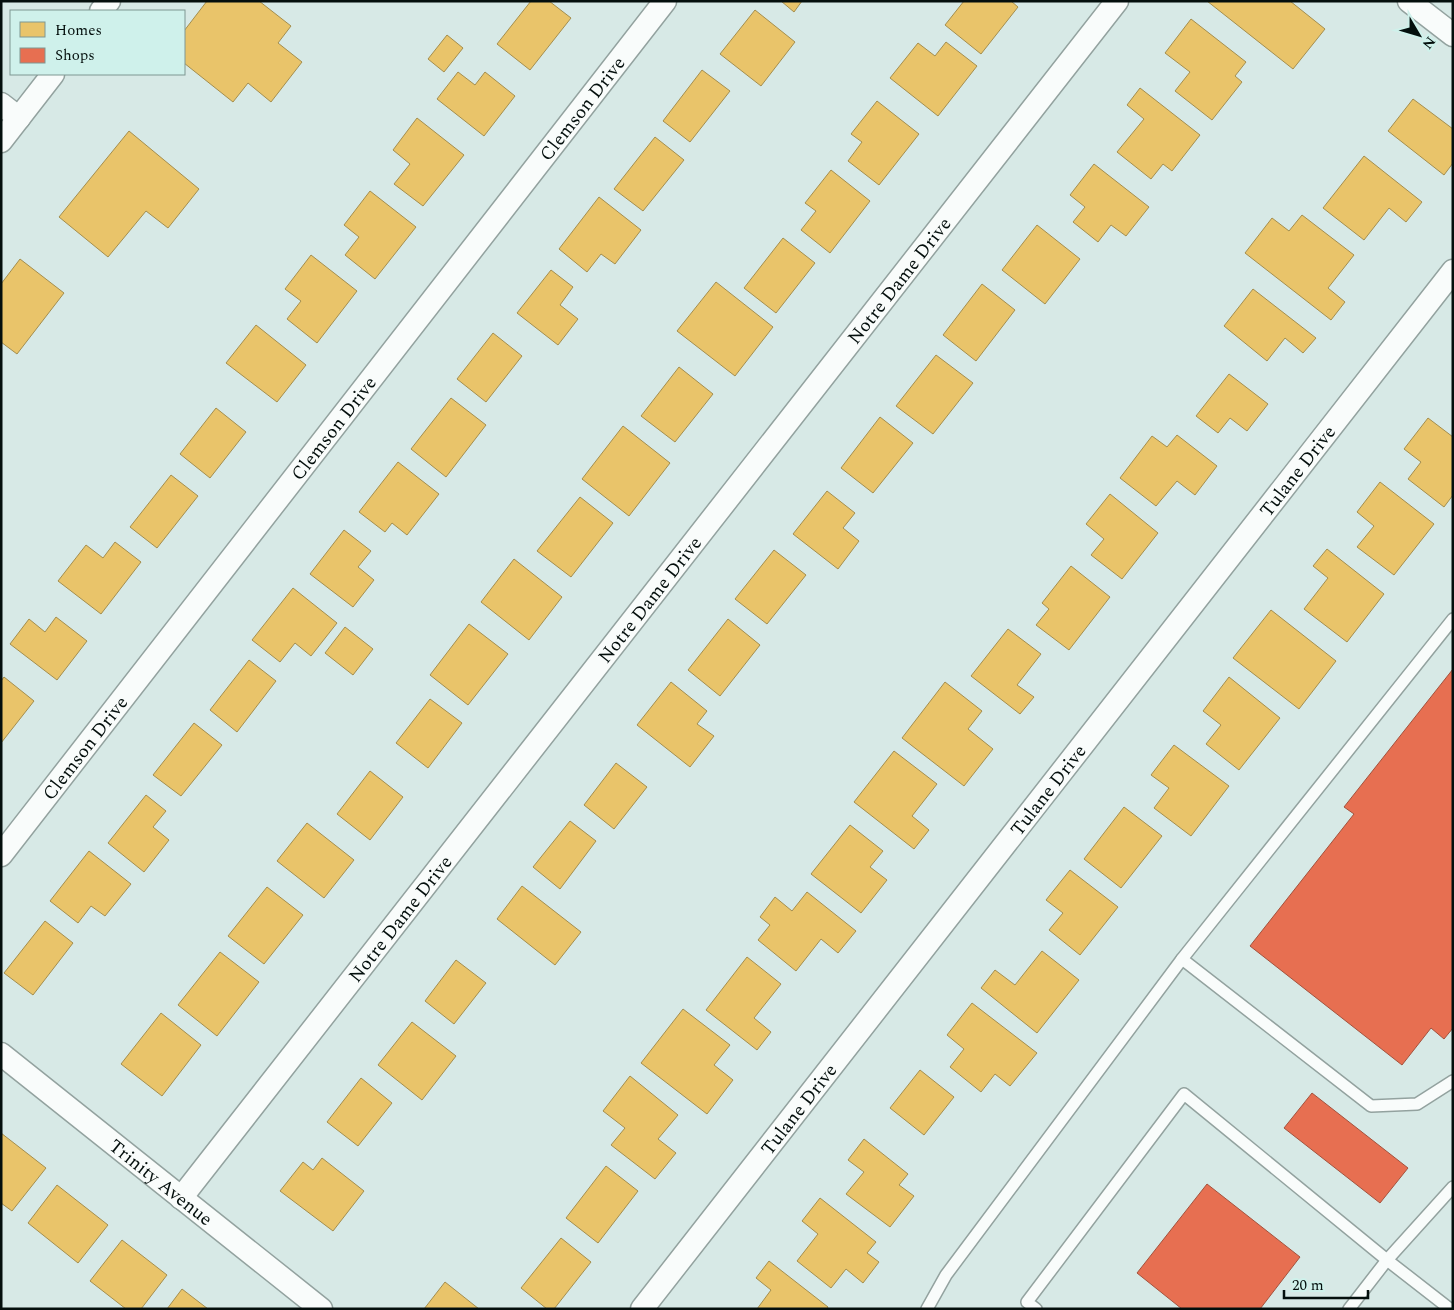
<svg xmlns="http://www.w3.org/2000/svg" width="1454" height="1310" font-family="Spectral,serif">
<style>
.homes{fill:#e9c46a;stroke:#a48e4e}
.shops{fill:#e76f51;stroke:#a3523d}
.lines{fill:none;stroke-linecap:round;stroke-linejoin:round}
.lane-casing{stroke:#93a29f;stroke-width:14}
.street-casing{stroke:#93a29f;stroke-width:25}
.lane{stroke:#f9fcfb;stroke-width:11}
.street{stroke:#f9fcfb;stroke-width:22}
.labels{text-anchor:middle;stroke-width:5;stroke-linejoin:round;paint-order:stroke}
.street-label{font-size:19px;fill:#040f0d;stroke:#cff1eb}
</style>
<rect width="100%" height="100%" fill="#d7e9e6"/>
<g class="homes">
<path d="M207,1H259L291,26L278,43L302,62L271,102L248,83L233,102L184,63V31Z"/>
<path d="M531,1H549L571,18L530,70L497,44Z"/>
<path d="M781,1H802L794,12Z"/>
<path d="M964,1H1011L1018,7L981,54L945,25Z"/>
<path d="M1207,1H1290L1325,29L1293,69Z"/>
<path d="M755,10L795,42L761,86L720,54Z"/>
<path d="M1191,19L1246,62L1235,76L1242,82L1212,120L1175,91L1190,72L1165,53Z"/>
<path d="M447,35L463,48L444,72L428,59Z"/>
<path d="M946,42L977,66L938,116L890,78L918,43L935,56Z"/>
<path d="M702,70L730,91L690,142L663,121Z"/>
<path d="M458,72L475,85L485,72L515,96L484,136L437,99Z"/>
<path d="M1140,88L1200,135L1172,171L1163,164L1151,179L1117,152L1144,119L1127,105Z"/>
<path d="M1413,99L1453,129V163L1444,175L1388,131Z"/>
<path d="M877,101L919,134L879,185L848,161L862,142L851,134Z"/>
<path d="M417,118L464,155L423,206L394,184L410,164L393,150Z"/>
<path d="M129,131L199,189L168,228L146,211L108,257L59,217Z"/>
<path d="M655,137L684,160L643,211L614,189Z"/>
<path d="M1364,156L1422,202L1406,222L1389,208L1364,240L1323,208Z"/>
<path d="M1094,164L1149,207L1126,236L1111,225L1098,242L1073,222L1085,207L1070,195Z"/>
<path d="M831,170L870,201L830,253L801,230L816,211L805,203Z"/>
<path d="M370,191L416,227L375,279L345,255L359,237L344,225Z"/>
<path d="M599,197L641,230L615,264L601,254L587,272L559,249Z"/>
<path d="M1302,215L1354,255L1328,288L1345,302L1331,320L1245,253L1272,218L1289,231Z"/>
<path d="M1037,225L1080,259L1045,304L1002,270Z"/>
<path d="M783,238L815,263L776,313L744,288Z"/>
<path d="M311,255L357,291L317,343L287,319L301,301L285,289Z"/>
<path d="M20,259L64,293L17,354L1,342V284Z"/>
<path d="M551,270L573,287L560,305L578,319L558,345L517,313Z"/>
<path d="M716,282L773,327L735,376L677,331Z"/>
<path d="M982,284L1015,310L976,361L943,335Z"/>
<path d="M1253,289L1316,338L1303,353L1285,338L1267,361L1224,326Z"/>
<path d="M256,325L306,365L277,402L226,363Z"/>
<path d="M493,333L522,356L486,402L457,379Z"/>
<path d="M936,355L973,383L933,434L896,406Z"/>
<path d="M679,367L713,394L675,442L641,416Z"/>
<path d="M1229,374L1268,404L1247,431L1230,418L1218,433L1196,416Z"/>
<path d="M451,398L486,425L446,477L411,449Z"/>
<path d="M216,408L246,432L210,478L180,454Z"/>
<path d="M880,417L913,443L873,493L841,468Z"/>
<path d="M1428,418L1453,437V495L1444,507L1408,479L1421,462L1404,449Z"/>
<path d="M623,426L670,463L629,516L582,479Z"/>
<path d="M1177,435L1217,466L1195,495L1177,481L1156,506L1120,478L1152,436L1167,447Z"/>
<path d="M398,462L439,494L407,535L392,523L385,532L359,512Z"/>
<path d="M171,475L198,496L157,548L130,527Z"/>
<path d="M1380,482L1434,524L1394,575L1357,547L1374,526L1357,512Z"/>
<path d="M827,491L855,513L843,528L859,541L838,569L793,534Z"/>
<path d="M1110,494L1158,533L1122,579L1091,555L1104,539L1086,524Z"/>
<path d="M580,497L613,523L571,577L537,551Z"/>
<path d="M344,530L371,551L358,567L374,580L353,607L310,574Z"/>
<path d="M115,542L141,562L101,614L58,581L86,545L103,558Z"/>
<path d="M1327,549L1384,594L1347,642L1304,609L1328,578L1313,566Z"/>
<path d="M774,550L806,575L767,624L735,599Z"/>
<path d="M514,559L562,597L529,640L481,602Z"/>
<path d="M1071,566L1110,597L1069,650L1036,625L1049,609L1042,603Z"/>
<path d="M293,588L337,623L311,656L295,643L280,662L252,640Z"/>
<path d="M1271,610L1336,661L1299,709L1233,658Z"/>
<path d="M56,617L87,641L57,680L10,644L29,619L45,632Z"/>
<path d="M728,619L760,645L720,696L688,670Z"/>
<path d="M469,624L508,654L468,705L430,675Z"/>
<path d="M345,627L373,649L353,675L325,653Z"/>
<path d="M1008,629L1041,654L1017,685L1034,697L1020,714L971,676Z"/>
<path d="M249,660L276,681L237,732L210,710Z"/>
<path d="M4,677L34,701L1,743V681Z"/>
<path d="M1229,677L1280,718L1239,770L1206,744L1221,725L1203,711Z"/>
<path d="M671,682L707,711L697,724L714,736L690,767L637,725Z"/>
<path d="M945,682L982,711L968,729L993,749L964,786L902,738Z"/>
<path d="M430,699L462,723L428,768L396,743Z"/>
<path d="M194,723L222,745L181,796L153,775Z"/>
<path d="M1174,745L1229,786L1191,836L1154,808L1169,788L1151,775Z"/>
<path d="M894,751L937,784L912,816L929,830L914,849L854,802Z"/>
<path d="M616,763L647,787L614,829L584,805Z"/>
<path d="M370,771L403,797L370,840L337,814Z"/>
<path d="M146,795L166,811L153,827L169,840L144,872L108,843Z"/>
<path d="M1124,807L1162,836L1121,888L1084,859Z"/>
<path d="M570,821L596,841L560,889L533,867Z"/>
<path d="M307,823L354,860L324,898L277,861Z"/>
<path d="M850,825L883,851L870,867L887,880L861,913L811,874Z"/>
<path d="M89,851L131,884L105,916L91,906L78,923L50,901Z"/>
<path d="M1070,870L1118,907L1080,955L1049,930L1063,913L1046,900Z"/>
<path d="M522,886L581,932L555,965L497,919Z"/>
<path d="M267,887L303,915L264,964L228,936Z"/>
<path d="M807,892L856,931L838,953L821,939L796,971L758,940L770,925L760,917L775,897L792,911Z"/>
<path d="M45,921L73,943L33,995L4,973Z"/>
<path d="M1042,951L1079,980L1037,1033L981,988L995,970L1015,985Z"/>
<path d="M220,952L259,982L217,1036L178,1005Z"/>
<path d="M747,957L781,984L754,1018L771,1032L757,1050L706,1010Z"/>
<path d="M456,960L486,983L454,1024L425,1001Z"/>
<path d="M972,1003L1037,1053L1010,1086L995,1074L981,1092L950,1067L964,1049L947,1035Z"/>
<path d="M683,1009L730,1045L714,1065L733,1080L707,1114L641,1063Z"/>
<path d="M161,1013L201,1045L162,1096L121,1064Z"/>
<path d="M412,1022L456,1056L422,1100L378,1065Z"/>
<path d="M920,1070L954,1097L924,1135L890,1108Z"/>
<path d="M630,1076L678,1115L658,1139L676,1153L655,1179L611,1145L625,1128L603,1111Z"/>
<path d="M361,1078L392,1103L358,1146L327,1122Z"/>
<path d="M1,1133L46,1168L12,1211L1,1203Z"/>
<path d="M864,1139L908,1174L899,1185L914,1196L890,1227L846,1194L864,1172L848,1160Z"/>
<path d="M322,1158L364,1191L333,1231L280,1191L303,1162L313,1170Z"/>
<path d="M606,1166L638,1191L598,1243L566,1218Z"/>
<path d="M57,1185L108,1225L78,1263L28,1223Z"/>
<path d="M820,1198L876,1242L867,1253L879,1262L863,1283L846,1269L831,1288L797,1261L818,1234L802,1221Z"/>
<path d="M561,1238L591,1262L554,1309H547L521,1288Z"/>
<path d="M122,1240L167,1275L141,1309H126L90,1281Z"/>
<path d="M769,1261L828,1307L827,1309H757L771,1290L756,1278Z"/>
<path d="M445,1282L479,1309H424Z"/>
<path d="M182,1289L208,1309H167Z"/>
</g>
<g class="shops">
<path d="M1453,669V1028L1444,1039L1431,1028L1402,1065L1250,946L1354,814L1344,807Z"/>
<path d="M1312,1093L1408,1168L1380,1203L1284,1128Z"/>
<path d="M1207,1184L1300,1257L1260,1309H1182L1137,1273Z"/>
</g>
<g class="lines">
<g class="lane-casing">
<g id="lane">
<path d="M1453,619L1182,959L1371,1106L1417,1104L1453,1081"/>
<path d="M927,1309L946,1275L1182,959"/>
<path d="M1036,1309L1027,1302L1184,1094L1387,1260L1349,1309"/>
<path d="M1450,1309L1387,1260L1453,1187"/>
</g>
</g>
<g class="street-casing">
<g id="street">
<path d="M1409,1L1453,35"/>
<path d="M101,11L109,1"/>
<path d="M1,104L19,118"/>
<path d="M1,141L53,74"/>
<path id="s1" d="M1,855L665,1"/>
<path id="s2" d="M1,1054L321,1309"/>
<path id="s3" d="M181,1198L1117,1"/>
<path id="s4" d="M642,1309L1453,271"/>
</g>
</g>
<use href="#lane" class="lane"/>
<use href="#street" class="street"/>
</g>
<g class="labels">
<g class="street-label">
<text dy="7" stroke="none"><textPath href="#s1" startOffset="946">Clemson Drive</textPath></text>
<text dy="7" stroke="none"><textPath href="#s3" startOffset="1165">Notre Dame Drive</textPath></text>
<text dy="7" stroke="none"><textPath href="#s1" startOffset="541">Clemson Drive</textPath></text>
<text dy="7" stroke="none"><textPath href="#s4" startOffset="1064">Tulane Drive</textPath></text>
<text dy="7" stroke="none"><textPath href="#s3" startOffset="760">Notre Dame Drive</textPath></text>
<text dy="7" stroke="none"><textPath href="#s1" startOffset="136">Clemson Drive</textPath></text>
<text dy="7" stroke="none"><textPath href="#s4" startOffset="659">Tulane Drive</textPath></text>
<text dy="7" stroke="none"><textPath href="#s3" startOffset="355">Notre Dame Drive</textPath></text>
<text dy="7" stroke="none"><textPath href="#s4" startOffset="254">Tulane Drive</textPath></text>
<text dy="7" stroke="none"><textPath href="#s2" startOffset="205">Trinity Avenue</textPath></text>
</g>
</g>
<rect width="1454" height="1310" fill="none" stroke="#040f0d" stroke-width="5"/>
<rect x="10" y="10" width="175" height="65" fill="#cff1eb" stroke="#7e9792"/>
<rect x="20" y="22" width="25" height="15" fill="#e9c46a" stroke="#7e9792"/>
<text x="55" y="35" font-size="15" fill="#040f0d">Homes</text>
<rect x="20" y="48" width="25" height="15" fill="#e76f51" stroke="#7e9792"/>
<text x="55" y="60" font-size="15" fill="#040f0d">Shops</text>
<g transform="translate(1419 35) rotate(128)" stroke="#cff1eb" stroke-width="4" paint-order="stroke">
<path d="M0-4L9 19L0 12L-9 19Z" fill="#040f0d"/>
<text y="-8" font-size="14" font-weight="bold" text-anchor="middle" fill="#040f0d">N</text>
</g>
<path d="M1284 1290v8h84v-8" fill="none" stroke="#040f0d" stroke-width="2.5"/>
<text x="1292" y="1290" font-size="15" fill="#040f0d" stroke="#cff1eb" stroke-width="4" paint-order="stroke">20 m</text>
</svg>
